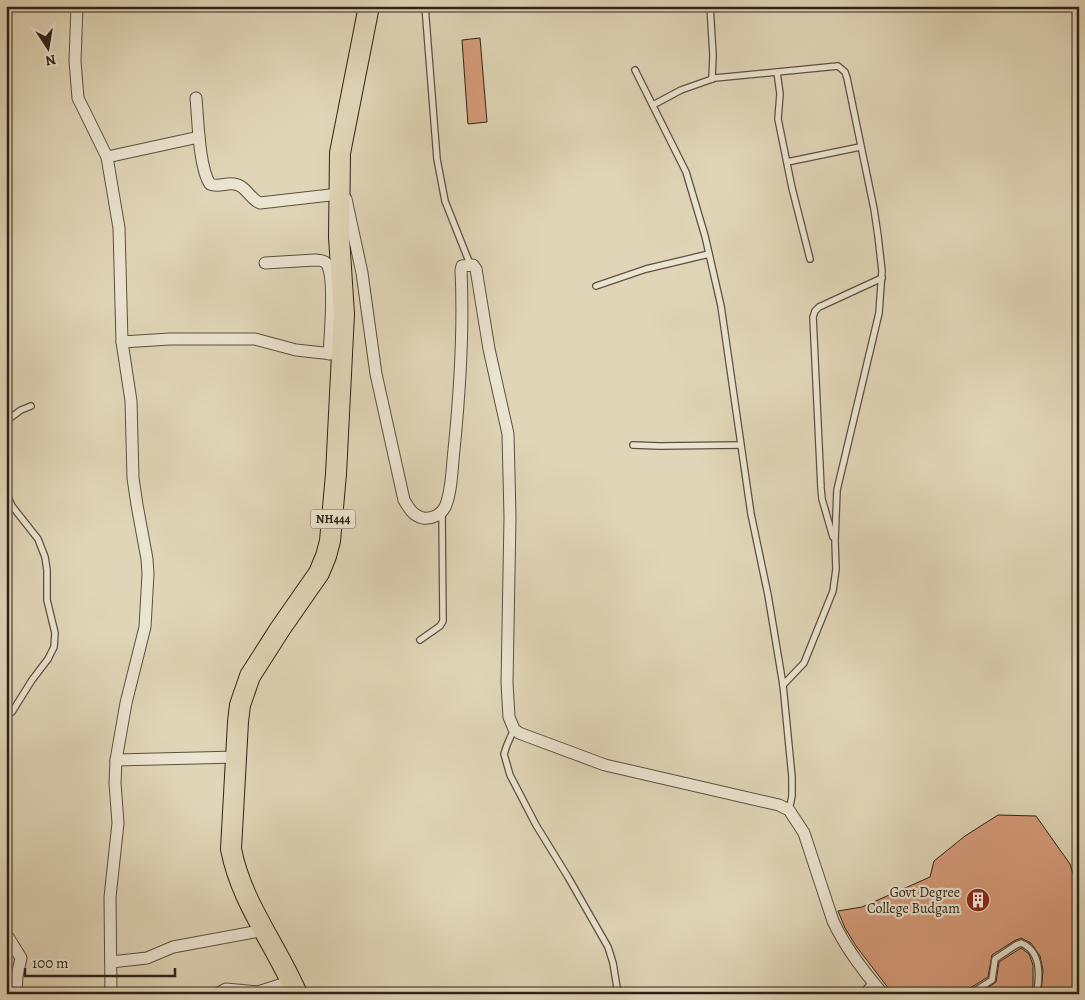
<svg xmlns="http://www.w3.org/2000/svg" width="1085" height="1000" font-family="Alegreya,serif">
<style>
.building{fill:#d79c7b;stroke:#2d2318}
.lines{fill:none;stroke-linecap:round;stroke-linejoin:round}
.lane-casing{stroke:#5a5040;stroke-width:8}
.street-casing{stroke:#5a5040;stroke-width:13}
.highway-casing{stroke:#2d2318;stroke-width:22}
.lane{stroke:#ebe4d0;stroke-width:5.5}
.street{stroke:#ebe4d0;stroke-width:11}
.highway{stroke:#e0d6b7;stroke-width:20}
.labels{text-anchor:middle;stroke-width:4.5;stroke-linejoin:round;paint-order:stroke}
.shield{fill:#ebe4d0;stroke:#665d4f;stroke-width:1}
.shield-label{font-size:12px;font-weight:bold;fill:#2d2318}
.poi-label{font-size:14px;fill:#2d2318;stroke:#ebe4d0;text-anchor:end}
</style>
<rect width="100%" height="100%" fill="#e0d6b7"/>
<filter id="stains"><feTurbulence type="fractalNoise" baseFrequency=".004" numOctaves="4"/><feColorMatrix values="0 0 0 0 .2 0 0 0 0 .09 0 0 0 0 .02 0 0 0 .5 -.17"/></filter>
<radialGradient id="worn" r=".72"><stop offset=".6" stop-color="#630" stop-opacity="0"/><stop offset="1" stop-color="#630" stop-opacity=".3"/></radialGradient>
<g class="building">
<path d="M480,38L487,122L468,124L462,40Z"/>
<path d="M998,815L1036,816L1070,864L1079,893V994H1041L1043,970L1040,956L1031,943L1021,938L1014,941L992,955L988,977L967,990L965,994H890L889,989L856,946L845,928L838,911L862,907L930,877L934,861L965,836Z"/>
<path d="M1021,948L1029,954L1033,965V994H979L996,982L999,962Z"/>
</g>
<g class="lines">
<g class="lane-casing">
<g id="lane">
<path d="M425,6L437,159L445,201L470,264"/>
<path d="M710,6L713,55L712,79"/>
<path d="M635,70L686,172L705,236L721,306L751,514L768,595L783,685L792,777V796L789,810"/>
<path d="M777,72L780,94L778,119L792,188L810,259"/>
<path d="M653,105L681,90L715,78L838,66L845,72L847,78L874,209L878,236L882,271L879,313L837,490L835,541L836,569L833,591L804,663L783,685"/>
<path d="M787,162L860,147"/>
<path d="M596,286L646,269L709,254"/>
<path d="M6,421L21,410L31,406"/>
<path d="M633,445L660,446L740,445"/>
<path d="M6,492L12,506L38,539L45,557L47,570V600L55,633L54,647L48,659L32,680L12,712L6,715"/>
<path d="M833,537L822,499L821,488L813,317L815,311L819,307L882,278"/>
<path d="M420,640L440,626L443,621L442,512"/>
<path d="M514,729L507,745L504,754L510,775L536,825L568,877L608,947L613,963L618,994"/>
<path d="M862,994L872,982"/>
<path d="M970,994L992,980L995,959L1016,945L1021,943C1041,951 1040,974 1037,991"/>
</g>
</g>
<g class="street-casing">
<g id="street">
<path d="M77,6L75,61L78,98L107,157L119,228L122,342L131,401L133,478L137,505L147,559L148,574L145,627L126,703L116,760L115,783L118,823L110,897L111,994"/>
<path d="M196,98C198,119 199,168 210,184C219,188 229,181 238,185C247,188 251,200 260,203L339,194"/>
<path d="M107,157L199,137"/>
<path d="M346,199L362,273L376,374L404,500C408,507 413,516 423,518C432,519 441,515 445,507C452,492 452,466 454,450C460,390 464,331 461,270L462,266L473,265L476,269L489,349L508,434L510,517L507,683L509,717L514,729L519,733L605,765L779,805L789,810L804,833L833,921C846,949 863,971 883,994"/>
<path d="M265,263L315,260C319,260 323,260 326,263C336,276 330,336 329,354"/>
<path d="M122,342L170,339H255L296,350L342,355"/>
<path d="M116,760L237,757"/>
<path d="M8,937L21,958L17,976L16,994"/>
<path d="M111,962L147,958L173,947L265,930"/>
<path d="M217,994L226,989L258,992L292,981"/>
</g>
</g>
<g class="highway-casing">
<path id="highway" d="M297,994C276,945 241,902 231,849L238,722L240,705L250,676L280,629L319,573L326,556L330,541L336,474L344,314L339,237L340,153L369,6"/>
</g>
<use href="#lane" class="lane"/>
<use href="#street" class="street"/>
<use href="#highway" class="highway"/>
</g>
<defs>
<g id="building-disc" transform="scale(1.25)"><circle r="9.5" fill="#8f2418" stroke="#ebe4d0"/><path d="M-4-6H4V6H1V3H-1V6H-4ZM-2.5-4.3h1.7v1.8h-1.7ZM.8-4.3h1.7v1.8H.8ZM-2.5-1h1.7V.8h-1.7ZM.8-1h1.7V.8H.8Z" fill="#fff"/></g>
</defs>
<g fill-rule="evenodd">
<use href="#building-disc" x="978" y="900"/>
</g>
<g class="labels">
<rect class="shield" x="310.5" y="509.5" width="45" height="19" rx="4"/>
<g class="shield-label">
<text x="333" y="523">NH444</text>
</g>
<g class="poi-label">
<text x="960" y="897">Govt Degree<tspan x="960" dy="16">College Budgam</tspan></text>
</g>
</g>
<rect width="1085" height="1000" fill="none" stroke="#e0d6b7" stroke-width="25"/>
<rect x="8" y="8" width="1070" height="985" fill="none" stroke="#2d2318" stroke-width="2.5"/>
<rect x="12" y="12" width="1060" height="975" fill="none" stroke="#2d2318"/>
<g transform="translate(48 48) rotate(168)" stroke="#ebe4d0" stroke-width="4" paint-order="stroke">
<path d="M0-4L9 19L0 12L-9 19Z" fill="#2d2318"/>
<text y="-8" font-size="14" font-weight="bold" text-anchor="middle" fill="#2d2318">N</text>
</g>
<path d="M25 968v8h150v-8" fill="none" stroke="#2d2318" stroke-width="2.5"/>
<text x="32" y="968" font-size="15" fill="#2d2318" stroke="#ebe4d0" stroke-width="4" paint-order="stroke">100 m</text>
<rect width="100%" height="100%" filter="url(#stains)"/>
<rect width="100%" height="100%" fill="url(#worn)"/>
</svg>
